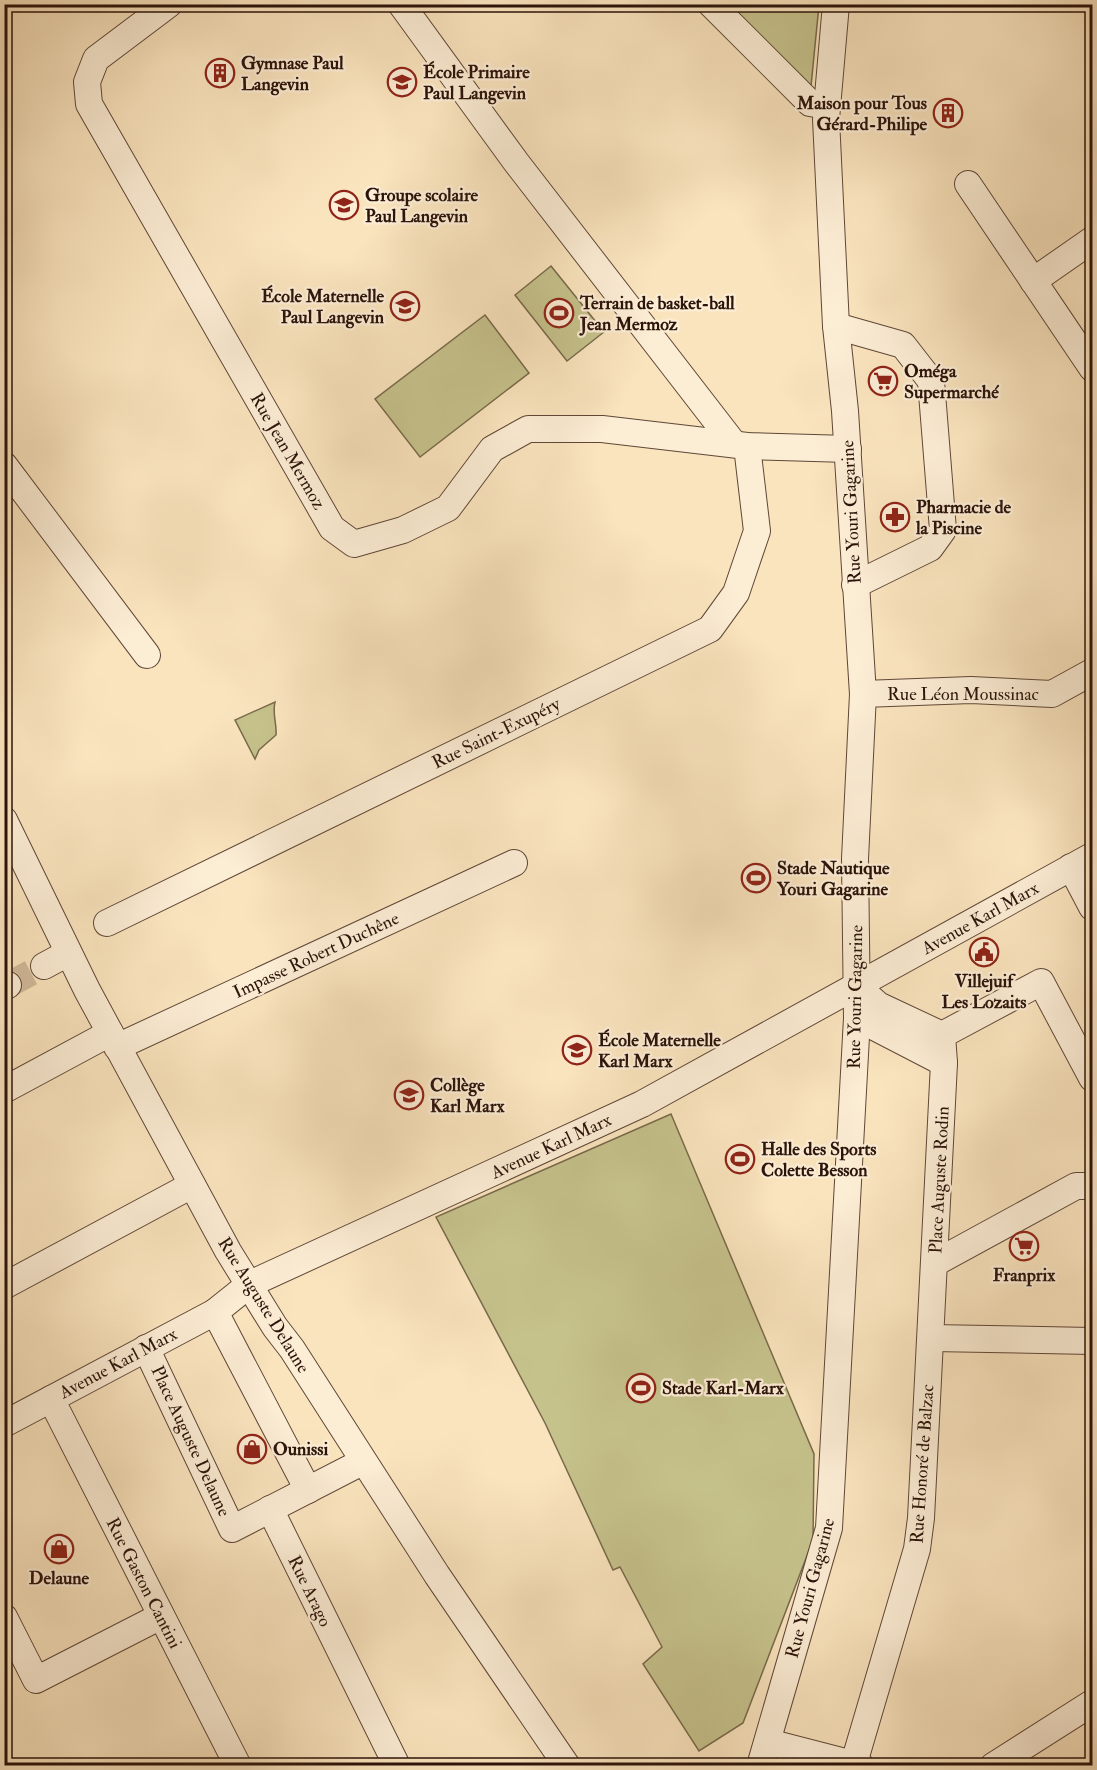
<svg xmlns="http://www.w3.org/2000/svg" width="1097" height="1770" font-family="'IM FELL Double Pica',serif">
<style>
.green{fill:#c6c28c;stroke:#786a4b;stroke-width:1.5}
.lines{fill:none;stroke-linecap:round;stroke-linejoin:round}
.minor-tunnel{stroke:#d1ba9a;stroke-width:26;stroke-dasharray:26 13;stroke-linecap:butt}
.minor-casing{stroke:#5f4737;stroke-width:28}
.minor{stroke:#fcedd5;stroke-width:26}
.labels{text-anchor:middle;stroke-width:4.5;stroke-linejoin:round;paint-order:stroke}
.poi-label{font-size:18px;font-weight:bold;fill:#2b130a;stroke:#fcedd5;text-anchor:start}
.street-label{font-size:18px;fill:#2b130a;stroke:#fcedd5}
</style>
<rect width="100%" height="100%" fill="#fae4be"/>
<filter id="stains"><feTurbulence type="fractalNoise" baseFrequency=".00333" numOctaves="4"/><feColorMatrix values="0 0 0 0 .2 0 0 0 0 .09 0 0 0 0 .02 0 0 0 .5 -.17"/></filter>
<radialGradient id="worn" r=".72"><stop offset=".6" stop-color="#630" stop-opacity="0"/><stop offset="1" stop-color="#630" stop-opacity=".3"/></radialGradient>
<g class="green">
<path d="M729,5H819L811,86Z"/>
<path d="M551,266L604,332L567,361L515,295Z"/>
<path d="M485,315L529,373L420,457L375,399Z"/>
<path d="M275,702C272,714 277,723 276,735L259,750L255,759L235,720Z"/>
<path d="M671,1114L814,1454L813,1540L743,1723L699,1751L643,1664L662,1647L620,1567L613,1570L545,1423L436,1217Z"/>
</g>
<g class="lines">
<path class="minor-tunnel" d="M8,985L44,966"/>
<g class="minor-casing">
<g id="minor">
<path d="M169,4L96,59L87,82L89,104L332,528L354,544L403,530L448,508L492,449L528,429H602L747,446L848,449"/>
<path d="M401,4L516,162L734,444"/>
<path d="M711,4L810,103L827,106"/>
<path d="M968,184L1092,368"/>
<path d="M1033,281L1092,240"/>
<path d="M836,326L903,345L931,381L943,530L930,548L855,585"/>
<path d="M4,465L147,655"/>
<path d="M863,694L971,690L1052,694L1092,672"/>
<path d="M4,820L87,990L228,1251L275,1327L292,1349L437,1575L567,1766"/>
<path d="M1071,867L1092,907"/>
<path d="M107,923L710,629L736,593L757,531L747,446"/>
<path d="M44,966L68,953"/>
<path d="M857,986L878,1005L942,1035"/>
<path d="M4,987L8,985"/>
<path d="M857,1018L944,1063"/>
<path d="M942,1035L1041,982L1092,1078"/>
<path d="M117,1047L514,863"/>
<path d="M4,1090L110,1033"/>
<path d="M935,1263L1076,1186H1092"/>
<path d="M4,1286L192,1185"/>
<path d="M215,1312L308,1490"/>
<path d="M931,1338L1092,1341"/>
<path d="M146,1348L232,1529L362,1462"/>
<path d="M51,1399L238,1766"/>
<path d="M4,1424L215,1312L250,1284L642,1104L1092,856"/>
<path d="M270,1509L397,1766"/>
<path d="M4,1617L36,1680L161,1616"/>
<path d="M768,1742L861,1766"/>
<path d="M854,1763L917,1549L921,1518L944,1063L942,1035"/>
<path d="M760,1766L829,1528L857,1018L855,859L863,694L845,411L836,326L826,119L836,4"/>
<path d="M993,1766L1092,1703"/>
</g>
</g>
<use href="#minor" class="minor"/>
</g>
<defs>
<g id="building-ring" transform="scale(1.5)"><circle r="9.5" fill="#fcedd5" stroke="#8f2418" stroke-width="1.5"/><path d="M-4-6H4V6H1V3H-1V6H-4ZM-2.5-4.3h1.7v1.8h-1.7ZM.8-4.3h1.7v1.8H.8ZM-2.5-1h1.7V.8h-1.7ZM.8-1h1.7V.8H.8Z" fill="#8f2418"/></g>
<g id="school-ring" transform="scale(1.5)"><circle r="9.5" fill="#fcedd5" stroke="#8f2418" stroke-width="1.5"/><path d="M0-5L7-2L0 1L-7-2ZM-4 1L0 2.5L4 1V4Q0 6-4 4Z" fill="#8f2418"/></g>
<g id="stadium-ring" transform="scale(1.5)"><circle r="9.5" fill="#fcedd5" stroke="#8f2418" stroke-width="1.5"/><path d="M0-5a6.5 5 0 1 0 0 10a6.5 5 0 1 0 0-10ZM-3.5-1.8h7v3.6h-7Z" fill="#8f2418"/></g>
<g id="supermarket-ring" transform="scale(1.5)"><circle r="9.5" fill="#fcedd5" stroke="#8f2418" stroke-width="1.5"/><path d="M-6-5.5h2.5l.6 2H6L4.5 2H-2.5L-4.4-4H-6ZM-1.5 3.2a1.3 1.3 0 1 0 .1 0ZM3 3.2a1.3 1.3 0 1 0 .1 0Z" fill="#8f2418"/></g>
<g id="pharmacy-ring" transform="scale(1.5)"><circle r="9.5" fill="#fcedd5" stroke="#8f2418" stroke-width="1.5"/><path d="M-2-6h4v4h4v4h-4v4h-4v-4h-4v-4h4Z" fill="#8f2418"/></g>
<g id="civic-ring" transform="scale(1.5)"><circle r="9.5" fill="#fcedd5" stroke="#8f2418" stroke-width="1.5"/><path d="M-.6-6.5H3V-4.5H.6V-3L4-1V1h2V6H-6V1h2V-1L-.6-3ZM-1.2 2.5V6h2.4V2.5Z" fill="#8f2418"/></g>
<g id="shop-ring" transform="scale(1.5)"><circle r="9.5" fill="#fcedd5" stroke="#8f2418" stroke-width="1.5"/><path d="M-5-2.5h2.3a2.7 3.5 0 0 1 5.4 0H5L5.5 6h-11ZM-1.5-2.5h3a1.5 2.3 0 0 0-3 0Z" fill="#8f2418"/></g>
</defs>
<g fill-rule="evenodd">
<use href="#building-ring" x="220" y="73"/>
<use href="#school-ring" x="402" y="82"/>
<use href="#building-ring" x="948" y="113"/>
<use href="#school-ring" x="344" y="205"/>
<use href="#school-ring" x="405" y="306"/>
<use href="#stadium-ring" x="559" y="313"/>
<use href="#supermarket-ring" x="883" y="381"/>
<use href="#pharmacy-ring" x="895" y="517"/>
<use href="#stadium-ring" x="756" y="878"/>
<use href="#civic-ring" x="984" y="952"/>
<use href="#school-ring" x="577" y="1050"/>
<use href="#school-ring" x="409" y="1095"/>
<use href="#stadium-ring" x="740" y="1159"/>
<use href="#supermarket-ring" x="1024" y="1246"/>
<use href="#stadium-ring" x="641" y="1388"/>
<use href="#shop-ring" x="252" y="1449"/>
<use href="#shop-ring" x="59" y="1549"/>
</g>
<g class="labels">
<g class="poi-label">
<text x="241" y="69">Gymnase Paul<tspan x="241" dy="21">Langevin</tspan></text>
<text x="423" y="78">École Primaire<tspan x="423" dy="21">Paul Langevin</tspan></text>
<text x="927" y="109" text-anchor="end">Maison pour Tous<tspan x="927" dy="21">Gérard-Philipe</tspan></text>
<text x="365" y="201">Groupe scolaire<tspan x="365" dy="21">Paul Langevin</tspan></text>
<text x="384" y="302" text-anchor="end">École Maternelle<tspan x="384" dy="21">Paul Langevin</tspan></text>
<text x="580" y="309">Terrain de basket-ball<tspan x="580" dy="21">Jean Mermoz</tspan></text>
<text x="904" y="377">Oméga<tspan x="904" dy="21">Supermarché</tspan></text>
<text x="916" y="513">Pharmacie de<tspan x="916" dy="21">la Piscine</tspan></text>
<text x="777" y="874">Stade Nautique<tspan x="777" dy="21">Youri Gagarine</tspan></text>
<text x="984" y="987" text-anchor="middle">Villejuif<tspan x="984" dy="21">Les Lozaits</tspan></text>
<text x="598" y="1046">École Maternelle<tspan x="598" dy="21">Karl Marx</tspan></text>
<text x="430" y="1091">Collège<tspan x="430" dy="21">Karl Marx</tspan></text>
<text x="761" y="1155">Halle des Sports<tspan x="761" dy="21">Colette Besson</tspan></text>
<text x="1024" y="1281" text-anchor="middle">Franprix</text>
<text x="662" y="1394">Stade Karl-Marx</text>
<text x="273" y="1455">Ounissi</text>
<text x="59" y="1584" text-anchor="middle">Delaune</text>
</g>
<g class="street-label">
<text transform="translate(288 451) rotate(60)" y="6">Rue Jean Mermoz</text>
<text transform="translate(851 512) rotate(-93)" y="6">Rue Youri Gagarine</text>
<text x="963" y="700">Rue Léon Moussinac</text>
<text transform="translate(496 733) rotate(-26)" y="6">Rue Saint-Exupéry</text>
<text transform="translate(980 918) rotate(-29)" y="6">Avenue Karl Marx</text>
<text transform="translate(316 955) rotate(-25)" y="6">Impasse Robert Duchêne</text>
<text transform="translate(855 997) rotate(-89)" y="6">Rue Youri Gagarine</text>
<text transform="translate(551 1146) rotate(-25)" y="6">Avenue Karl Marx</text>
<text transform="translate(939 1180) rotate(-87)" y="6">Place Auguste Rodin</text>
<text transform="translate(264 1305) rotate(58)" y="6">Rue Auguste Delaune</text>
<text transform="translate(118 1363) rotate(-28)" y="6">Avenue Karl Marx</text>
<text transform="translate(191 1441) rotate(65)" y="6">Place Auguste Delaune</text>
<text transform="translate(922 1464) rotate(-86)" y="6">Rue Honoré de Balzac</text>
<text transform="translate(144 1583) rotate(63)" y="6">Rue Gaston Cantini</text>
<text transform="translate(810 1588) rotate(-75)" y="6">Rue Youri Gagarine</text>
<text transform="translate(310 1591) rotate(64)" y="6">Rue Arago</text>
</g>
</g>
<rect width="1097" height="1770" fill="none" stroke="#fae4be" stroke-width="24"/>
<rect x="6" y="6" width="1085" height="1758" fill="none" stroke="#2b130a" stroke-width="3"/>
<rect x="12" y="12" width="1073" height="1746" fill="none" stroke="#2b130a" stroke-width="1.5"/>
<rect width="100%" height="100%" filter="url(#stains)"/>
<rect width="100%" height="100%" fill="url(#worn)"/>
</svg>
